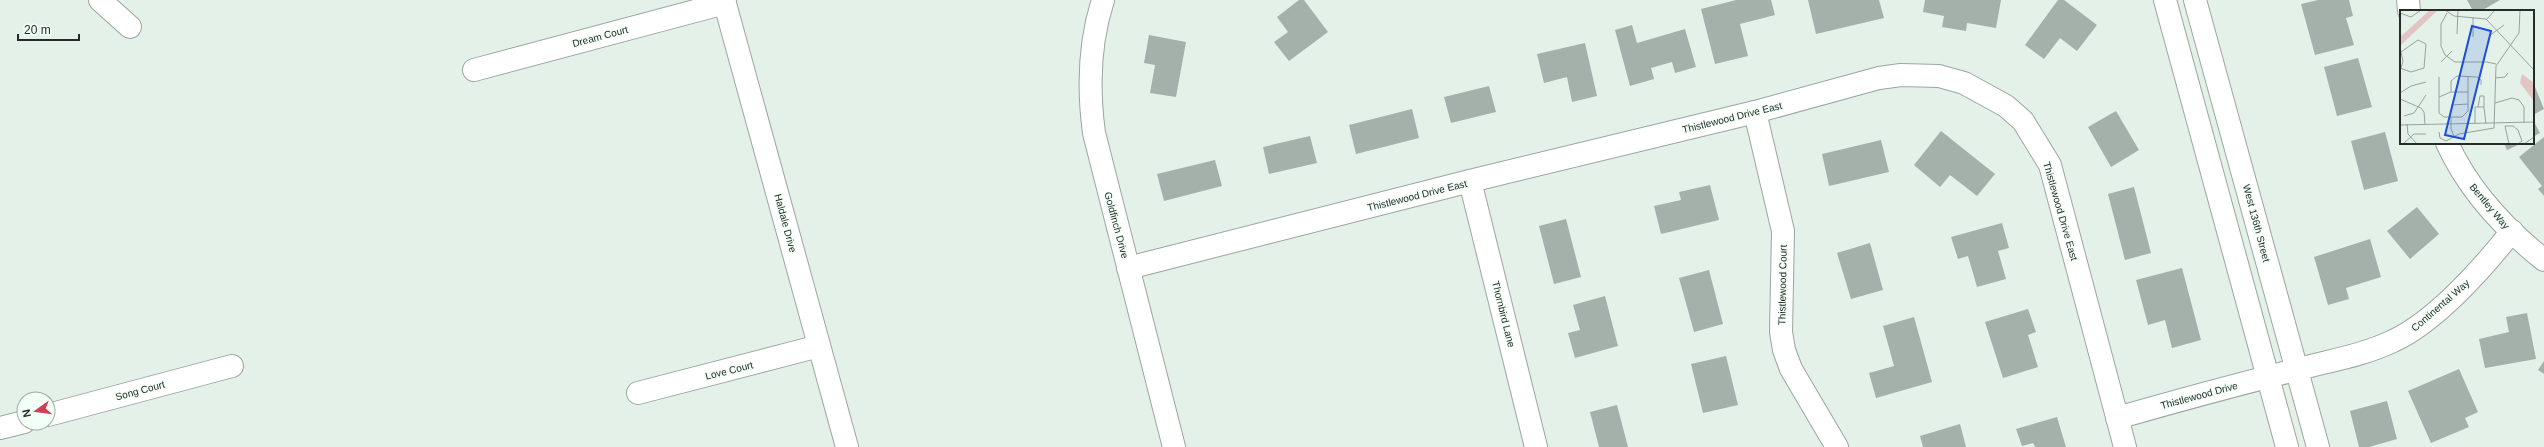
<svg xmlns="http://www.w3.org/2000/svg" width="2544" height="447" font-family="Arial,sans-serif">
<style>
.building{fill:#a4b1aa}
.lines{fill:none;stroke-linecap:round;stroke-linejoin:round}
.minor-casing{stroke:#9aa69f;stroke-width:24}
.tertiary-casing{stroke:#9aa69f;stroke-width:24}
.minor{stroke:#fff;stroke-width:22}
.tertiary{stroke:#fff;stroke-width:22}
.labels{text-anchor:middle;stroke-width:3;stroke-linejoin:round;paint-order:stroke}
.street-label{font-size:10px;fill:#262b28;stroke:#f1fff6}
.inset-road{fill:none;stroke:#98a29c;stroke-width:1}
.view{fill:#1d4ed8;fill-opacity:0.15;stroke:#1d4ed8;stroke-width:2}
.inset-edge{fill:none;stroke:#262b28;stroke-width:2}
</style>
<rect width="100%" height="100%" fill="#e4f1e9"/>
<g class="building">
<path d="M1299,0H1304L1328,32L1289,61L1274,42L1288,32L1277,17Z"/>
<path d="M1736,0H1771L1775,15L1740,24L1748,56L1715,64L1701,9Z"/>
<path d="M1808,0H1879L1884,18L1816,34Z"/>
<path d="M1925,0H2001L1996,28L1967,23L1966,31L1942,27L1944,16L1923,12Z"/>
<path d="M2058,0H2064L2097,25L2077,51L2060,38L2044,59L2025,45Z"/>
<path d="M2318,0H2349L2353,16L2346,18L2354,45L2315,55L2301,4Z"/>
<path d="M2467,0H2500L2481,11H2473Z"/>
<path d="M1632,25L1637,43L1685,29L1696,67L1675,73L1672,62L1651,68L1654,79L1630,86L1615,30Z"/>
<path d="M1149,35L1186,42L1176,97L1150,93L1155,65L1144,63Z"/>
<path d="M1585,43L1597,96L1572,102L1567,77L1544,83L1537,54Z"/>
<path d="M2358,58L2372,107L2337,116L2324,67Z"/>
<path d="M1489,86L1496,112L1451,123L1444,97Z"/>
<path d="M2535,87L2544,109L2533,115V88Z"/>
<path d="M1412,109L1419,138L1356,154L1349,125Z"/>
<path d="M2116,111L2139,150L2111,167L2088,127Z"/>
<path d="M2533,120L2540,133L2533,137Z"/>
<path d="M1941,131L1995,174L1977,196L1950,175L1940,187L1914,165Z"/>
<path d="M2385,132L2398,181L2364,190L2351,141Z"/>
<path d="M1310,136L1317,163L1269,174L1263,147Z"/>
<path d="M2544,137V196L2538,189L2542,186L2519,157Z"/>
<path d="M1881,140L1889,172L1829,186L1822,154Z"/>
<path d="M2504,143H2522L2507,150Z"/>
<path d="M1215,160L1222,186L1164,201L1157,174Z"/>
<path d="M1710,185L1719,220L1661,234L1654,206L1681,200L1679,192Z"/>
<path d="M2134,187L2151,253L2125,260L2108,194Z"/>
<path d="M2417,207L2439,234L2410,259L2387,231Z"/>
<path d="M1566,219L1581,277L1554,284L1539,226Z"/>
<path d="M2002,223L2009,248L1998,251L2006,279L1977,287L1968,256L1958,259L1951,237Z"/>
<path d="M2370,239L2381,277L2346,288L2349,299L2328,305L2314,257Z"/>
<path d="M1870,243L1883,290L1851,299L1837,253Z"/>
<path d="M2182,268L2201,340L2172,348L2165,320L2148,325L2136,280Z"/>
<path d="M1709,270L1723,324L1694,332L1679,278Z"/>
<path d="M1605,296L1618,346L1575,358L1568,333L1580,330L1573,305Z"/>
<path d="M2028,309L2036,332L2028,335L2038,367L2003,378L1985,322Z"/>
<path d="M2527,313L2536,359L2485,368L2479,339L2509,332L2506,317Z"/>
<path d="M1914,317L1932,382L1876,398L1869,373L1894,366L1883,326Z"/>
<path d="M1726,356L1738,405L1703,413L1691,364Z"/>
<path d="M2544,361V374L2538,370Z"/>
<path d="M2459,369L2478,412L2465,418L2469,427L2431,443L2408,391Z"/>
<path d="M2387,401L2397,439L2369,447H2359L2350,411Z"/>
<path d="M1617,405L1628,447H1599L1590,412Z"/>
<path d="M2057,417L2066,447H2035L2033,443L2022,446L2016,429Z"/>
<path d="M1960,424L1966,447H1923L1920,436Z"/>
</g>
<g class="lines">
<g class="minor-casing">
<g id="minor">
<path d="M100,0L130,27"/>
<path d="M724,0L847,447"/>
<path d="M1103,0C1089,43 1088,88 1094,133L1174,447"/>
<path d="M2408,0L2409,11"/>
<path d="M474,70L725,3"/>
<path d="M1755,112L1783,231L1781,332L1784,350L1791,369L1837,447"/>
<path d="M2447,143C2468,189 2505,229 2544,260"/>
<path d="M1470,181L1536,447"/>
<path d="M1128,268L1470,181L1755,112L1879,78L1901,75L1939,76L1964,83L2006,106L2023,121L2050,165L2125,447"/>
<path d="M638,393L819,346"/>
<path d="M48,415L232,366"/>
<path d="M2117,418C2176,401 2235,385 2295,370C2327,361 2362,356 2393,341C2435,322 2484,267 2512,231"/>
<path d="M0,428L24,422"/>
</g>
</g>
<g class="tertiary-casing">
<g id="tertiary">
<path d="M2165,0L2287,447"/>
<path d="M2195,0L2318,447"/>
</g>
</g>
<use href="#minor" class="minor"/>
<use href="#tertiary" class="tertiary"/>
</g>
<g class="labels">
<g class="street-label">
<text transform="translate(600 36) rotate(-15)" y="4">Dream Court</text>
<text transform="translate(1732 117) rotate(-14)" y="4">Thistlewood Drive East</text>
<text transform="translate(1417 195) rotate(-14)" y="4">Thistlewood Drive East</text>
<text transform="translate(2490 206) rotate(50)" y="4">Bentley Way</text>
<text transform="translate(2061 211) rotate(74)" y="4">Thistlewood Drive East</text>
<text transform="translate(786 223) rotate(75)" y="4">Haldale Drive</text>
<text transform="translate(2257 223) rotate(75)" y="4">West 136th Street</text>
<text transform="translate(1117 225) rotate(75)" y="4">Goldfinch Drive</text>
<text transform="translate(1782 285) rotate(-89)" y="4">Thistlewood Court</text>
<text transform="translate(2440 305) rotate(-41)" y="4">Continental Way</text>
<text transform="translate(1504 314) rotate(76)" y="4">Thornbird Lane</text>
<text transform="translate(729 370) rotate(-14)" y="4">Love Court</text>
<text transform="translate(140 390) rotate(-15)" y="4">Song Court</text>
<text transform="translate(2199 395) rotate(-15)" y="4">Thistlewood Drive</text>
</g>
</g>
<g transform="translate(2400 10)">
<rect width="134" height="134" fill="#e4f1e9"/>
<path d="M30,0H38L0,36V27ZM122,64L134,73V91L120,73Z" fill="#e3c4c5"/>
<path class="inset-road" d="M45,0L54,6L86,9L134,60M0,3L11,7L21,0M47,3L41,14V36L45,45L55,52H87L96,54M73,7V27M86,10L95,0M57,24L58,0M89,26L104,15M0,38L3,51L0,61M41,52L52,41M0,58L11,62L24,58L26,34L18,30L1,42M39,67V103L44,107H62L68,101V66M95,68L105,67L108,63M51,82V71L57,66L77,67L81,70V75M0,83L11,76L26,72M39,87L51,82H68M0,89L21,98L24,102L25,114M95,93L112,88L119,90L124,97V113M51,95L68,94M78,97L80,86H84V97M4,106L14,103L26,85M51,107V119L54,126M75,113V97H84L86,114M7,114L8,124L17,134M0,115L134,112M39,122L40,128L46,131L59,124L94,118L96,56L119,23L120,0M3,134L14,124H26M109,134L105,116H113L118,120L122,131L118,134M124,134L134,127"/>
<path class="view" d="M72,16L91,21L64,129L45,125Z"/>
<rect width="134" height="134" class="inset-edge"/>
</g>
<g transform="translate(36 411) rotate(256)"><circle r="19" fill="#f1fff6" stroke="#a0aaa4"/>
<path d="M0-3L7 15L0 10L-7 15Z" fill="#ce3e54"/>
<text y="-6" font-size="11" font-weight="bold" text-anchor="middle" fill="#262b28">N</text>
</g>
<path d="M18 34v6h61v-6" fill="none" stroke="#262b28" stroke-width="2"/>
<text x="24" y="34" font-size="12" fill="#262b28" stroke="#f1fff6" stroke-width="3" paint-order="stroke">20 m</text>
</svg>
